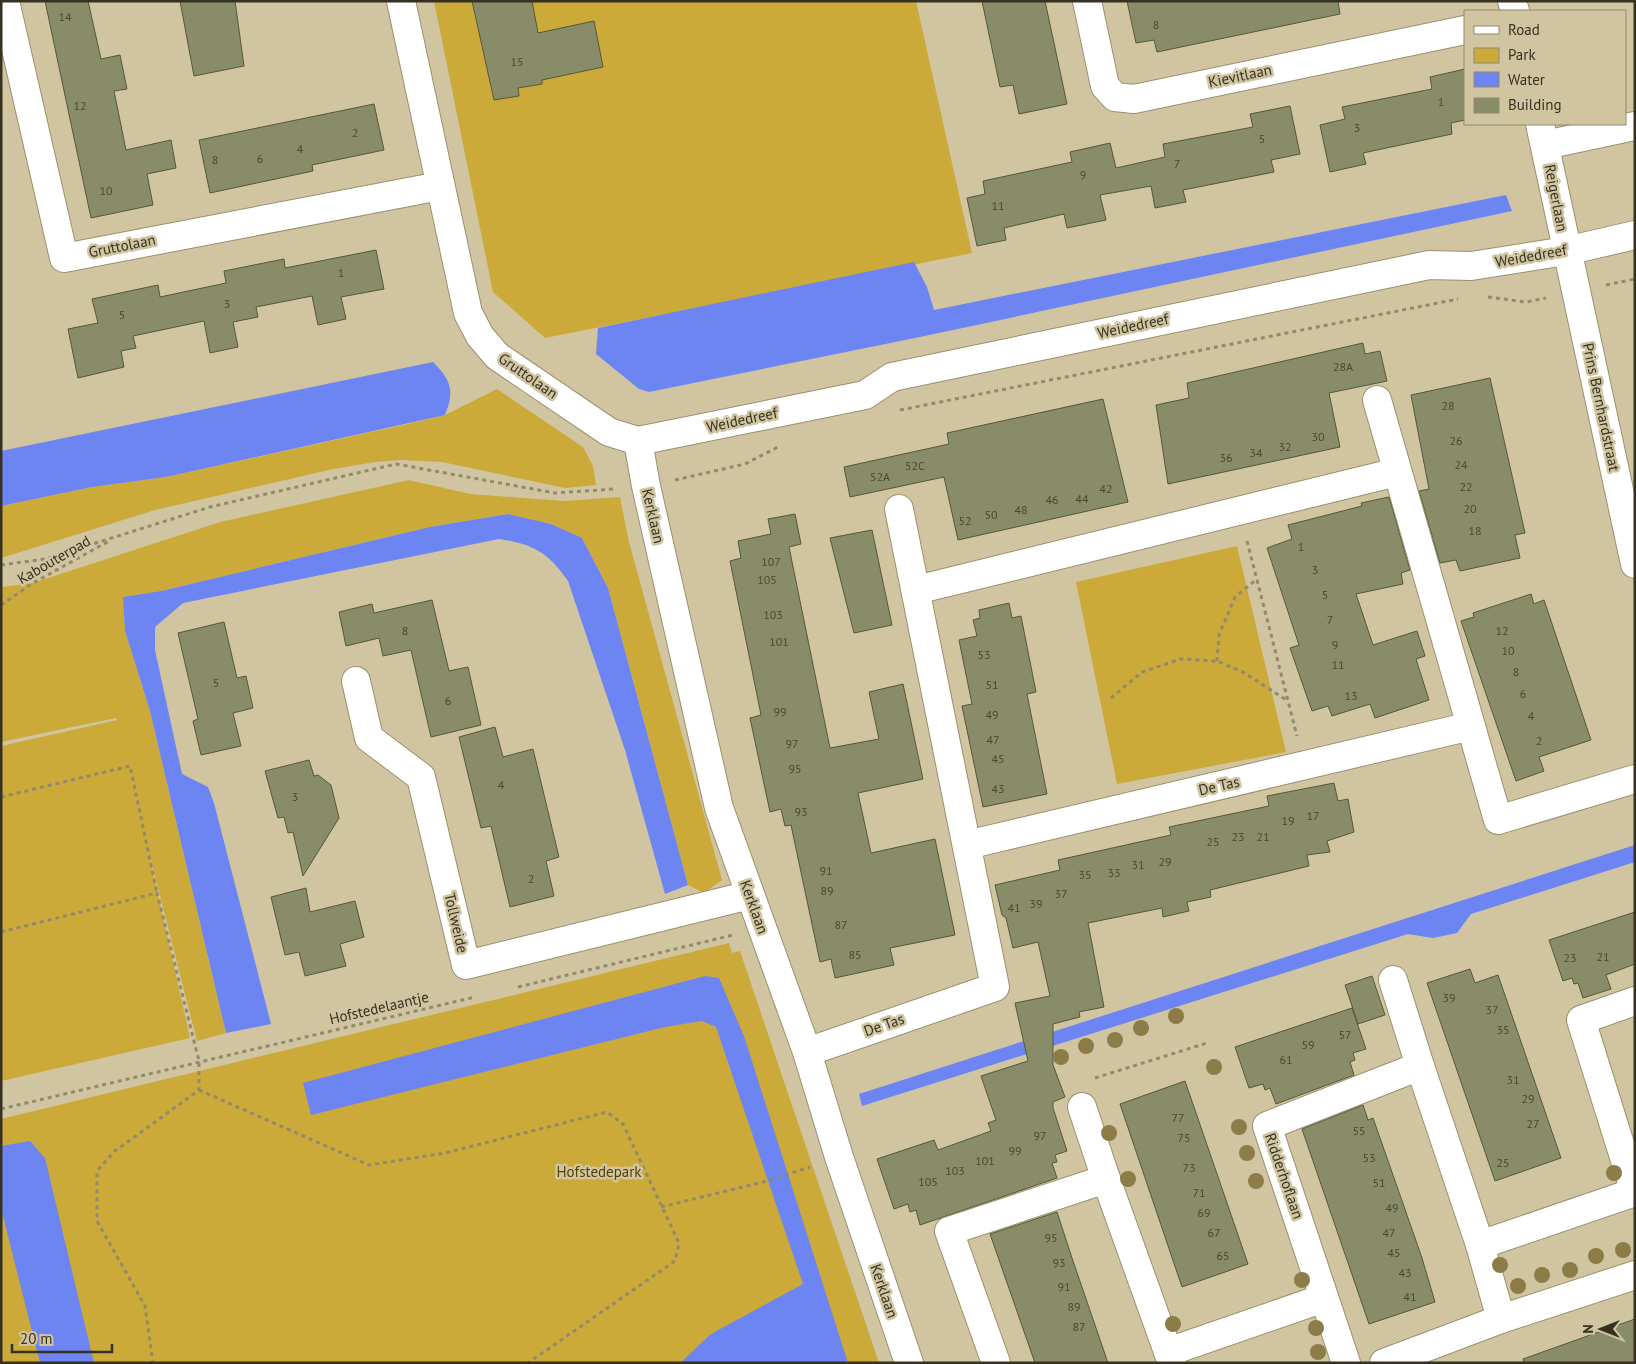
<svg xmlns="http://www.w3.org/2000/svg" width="1636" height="1364" font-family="'PT Sans',sans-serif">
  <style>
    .green { fill: #cbaa39 }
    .water { fill: #6d84f3 }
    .building { fill: #898c69; stroke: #555837 }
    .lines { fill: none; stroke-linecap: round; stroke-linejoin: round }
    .minor-casing { stroke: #9b906d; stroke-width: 30 }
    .path { stroke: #938a6e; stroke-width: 3; stroke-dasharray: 4 4; stroke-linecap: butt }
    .minor { stroke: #fff; stroke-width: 28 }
    .tree { fill: #8b7c48 }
    .labels { text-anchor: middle; stroke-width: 5; stroke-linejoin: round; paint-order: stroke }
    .number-label { font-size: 12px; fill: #4b4834 }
    .street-label { font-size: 15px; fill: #363122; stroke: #d0c5a0 }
    .park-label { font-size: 15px; fill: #524100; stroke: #d0c5a0 }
  </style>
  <rect width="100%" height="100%" fill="#d0c5a0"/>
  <g class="green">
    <polygon points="434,1 916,1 972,253 545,338 493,292"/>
    <polygon points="497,389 583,447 593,466 596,485 565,488 442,462 401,460 375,462 333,469 155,510 1,558 1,506 92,487 166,477 412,423 445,415"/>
    <polygon points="409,480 470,494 564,501 620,497 629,542 722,880 704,893 688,885 608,588 582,538 551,524 508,514 430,527 161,591 124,597 125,631 150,711 226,1033 197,1041 148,849 190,1038 1,1081 1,746 117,720 116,718 1,742 1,587 33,583 220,522"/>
    <polygon points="1237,546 1286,752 1117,784 1076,582"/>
    <polygon points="729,943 732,953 740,951 879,1363 1,1363 1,1119"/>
  </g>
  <g class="water">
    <polygon points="1506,195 1512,211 920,337 649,392 639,389 596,354 598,328 914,262 927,287 934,310"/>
    <path d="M433 362C451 380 455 391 445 415L166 477 92 487 1 506V451Z"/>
    <path d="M508 514 551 524 582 538 608 588 688 885 665 894 625 750 568 581C548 552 533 544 499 539L183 603 155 627V650L182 774 208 787 214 803 271 1024 226 1033 150 711 125 631 123 597 161 591 430 527Z"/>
    <polygon points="1635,845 1635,862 1471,914 1457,933 1433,938 1408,934 862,1106 859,1094"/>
    <polygon points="705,976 719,978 744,1036 848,1363 680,1363 711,1334 803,1284 716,1027 702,1021 665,1027 311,1115 303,1083"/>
    <polygon points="30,1141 45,1158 94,1363 40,1363 1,1208 1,1146"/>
  </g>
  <g class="building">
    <polygon points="45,1 88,1 101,59 120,55 127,89 114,91 126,150 171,140 176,168 147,174 153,205 91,218"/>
    <polygon points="180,1 235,1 244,66 194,76"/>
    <polygon points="472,1 532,1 538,33 594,21 603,67 542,80 542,84 518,88 519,96 494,100"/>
    <polygon points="982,1 1045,1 1067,104 1019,114 1013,85 1000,87"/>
    <polygon points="1127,1 1338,1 1340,14 1157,52 1154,40 1136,43"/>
    <polygon points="1465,69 1465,120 1451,123 1452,134 1363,153 1366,164 1330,172 1320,125 1345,119 1342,107 1432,89 1430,77"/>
    <polygon points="374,104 384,150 312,165 313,171 210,193 199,140"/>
    <polygon points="1290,106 1300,154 1271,160 1274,172 1183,190 1186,202 1155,208 1151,186 1100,195 1106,220 1067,228 1064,214 1004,228 1006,240 977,246 967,198 985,194 983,181 1072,162 1070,152 1110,143 1116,168 1165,157 1163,144 1253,127 1250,114"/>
    <polygon points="376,250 384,289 341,297 346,319 318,325 312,296 256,307 258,317 233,322 238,347 210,353 204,321 133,336 136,348 121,351 124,367 78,378 68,329 98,323 92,299 158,285 160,297 226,283 224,271 284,259 285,268"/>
    <polygon points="1363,343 1365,354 1380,351 1387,381 1329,393 1340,447 1168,484 1156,405 1189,398 1187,383"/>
    <polygon points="1490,378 1525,533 1515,535 1520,558 1460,571 1456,560 1440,563 1419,491 1429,489 1411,395"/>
    <polygon points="1103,399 1128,502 958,540 944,477 850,497 844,467 949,444 947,433"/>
    <polygon points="1389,497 1410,570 1401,573 1403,584 1356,594 1373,645 1417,631 1425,656 1416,659 1429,700 1375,718 1370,704 1332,716 1328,706 1312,711 1290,648 1299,645 1267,548 1292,539 1288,525 1362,506 1361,503"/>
    <polygon points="795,514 801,544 789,547 830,748 879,739 869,692 903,684 923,779 858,793 871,853 935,839 955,935 890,948 894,965 835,978 831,959 820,962 791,825 785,826 781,809 770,812 750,718 761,715 730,561 741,558 738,541 771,534 768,519"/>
    <polygon points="872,530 892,625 854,633 830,538"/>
    <polygon points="1531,594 1534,604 1544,600 1591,740 1539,757 1544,771 1516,781 1461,621 1474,617 1473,613"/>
    <polygon points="432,600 449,671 468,667 481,725 431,737 411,650 383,656 379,638 346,646 339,612 372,604 374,613"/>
    <polygon points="1009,603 1012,618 1021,616 1036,692 1027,694 1047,794 983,807 962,706 972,704 959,640 977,636 973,620 980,618 979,610"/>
    <polygon points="224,622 237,678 246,676 253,708 233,713 241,746 201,755 193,721 198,719 178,633"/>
    <polygon points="495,727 503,757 533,749 559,857 546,861 554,896 510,907 491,826 481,828 459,737"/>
    <polygon points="309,760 314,776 318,775 331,785 339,818 303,876 293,832 288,833 284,817 278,818 265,771"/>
    <polygon points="1334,783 1338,801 1348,799 1354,832 1327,841 1330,852 1307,855 1309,866 1210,890 1211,897 1187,902 1189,911 1163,917 1162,908 1088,923 1104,1007 1079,1012 1080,1017 1053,1024 1053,1065 1065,1097 1053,1102 1053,1108 1067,1151 1055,1155 1057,1162 1052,1163 1057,1178 920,1225 916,1210 910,1212 908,1204 894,1209 877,1159 934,1140 938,1150 991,1131 988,1123 996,1120 981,1076 1028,1061 1015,1003 1050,996 1038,942 1013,948 1006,918 1002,915 995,885 1060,870 1058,860 1171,835 1169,827 1269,806 1267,796"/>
    <polygon points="306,888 310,912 355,901 364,937 340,944 346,966 305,976 299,952 285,955 271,897"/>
    <polygon points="1635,912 1635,964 1606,975 1611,989 1583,998 1578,983 1574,984 1572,978 1563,981 1549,940"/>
    <polygon points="1470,969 1475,983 1498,975 1561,1158 1495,1181 1427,983"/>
    <polygon points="1372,976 1385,1015 1358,1024 1345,985"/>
    <polygon points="1352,1008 1366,1049 1353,1053 1355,1060 1350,1062 1354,1075 1276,1104 1270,1088 1265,1090 1263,1084 1249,1088 1235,1047"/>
    <polygon points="1185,1081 1248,1264 1182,1287 1120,1104"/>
    <polygon points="1363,1105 1368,1120 1373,1118 1422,1258 1435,1302 1369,1324 1302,1129"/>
    <polygon points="1057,1212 1072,1258 1108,1363 1035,1363 990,1234"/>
    <polygon points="1635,1319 1635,1363 1524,1363 1523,1359"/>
  </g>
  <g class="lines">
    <g class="minor-casing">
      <g id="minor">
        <polyline points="5,1 64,258 440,186"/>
        <polyline points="401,1 468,313 480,336 497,356 609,432 638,441 865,395 892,377 1429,265 1471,266 1566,251 1635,235"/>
        <polyline points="1087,1 1105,86 1115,97 1134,99 1465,30"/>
        <polyline points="1512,1 1515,11"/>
        <polyline points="1540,124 1635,564"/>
        <polyline points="1545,145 1635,126"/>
        <polyline points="1377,400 1498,820 1635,779"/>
        <polyline points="638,441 646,486 719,808 807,1052 839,1157 909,1363"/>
        <polyline points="916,590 1397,472"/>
        <polyline points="356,681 369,738 421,777 466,965 750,895"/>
        <polyline points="967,845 1471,726"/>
        <polyline points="1393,980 1420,1066"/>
        <polyline points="1635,1001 1581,1020 1635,1192"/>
        <polyline points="807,1052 995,987 899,509"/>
        <polyline points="1082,1107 1106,1179"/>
        <polyline points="1480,1245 1635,1192"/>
        <polyline points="1168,1352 1324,1298"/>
        <polyline points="996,1363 949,1231 1106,1179 1172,1363"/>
        <polyline points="1346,1363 1267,1126 1420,1066 1480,1245 1501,1319"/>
        <polyline points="1384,1363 1501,1319 1635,1275"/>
      </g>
    </g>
    <g class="path">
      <polyline points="1606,285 1635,279"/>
      <polyline points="1488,297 1526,302 1546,298"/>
      <polyline points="900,410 1458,299"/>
      <polyline points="675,480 745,464 780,446"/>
      <polyline points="1247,541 1297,736"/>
      <polyline points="1,565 45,559 210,507 396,464 555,493 614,489"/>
      <polyline points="1,605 33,583 111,540"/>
      <polyline points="1217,661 1219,635 1235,597 1257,579"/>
      <polyline points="1111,698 1142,672 1181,659 1217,661 1243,672 1288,701"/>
      <polyline points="1,797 130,766 157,893"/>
      <polyline points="1,932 157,893 199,1061 199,1090 115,1151 97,1171 97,1221 145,1306 153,1363"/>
      <polyline points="518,987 733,935"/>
      <polyline points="1095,1078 1207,1043"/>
      <polyline points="199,1090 369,1165 445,1153 607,1112 623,1124 679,1243 675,1261 528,1363"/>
      <polyline points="1,1109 475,997"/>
      <polyline points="661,1207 763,1182 810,1167"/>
    </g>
    <use href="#minor" class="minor"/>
  </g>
  <g class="tree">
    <circle cx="1176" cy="1016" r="8"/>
    <circle cx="1141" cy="1028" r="8"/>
    <circle cx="1115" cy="1040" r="8"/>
    <circle cx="1086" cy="1046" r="8"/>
    <circle cx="1061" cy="1057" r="8"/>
    <circle cx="1214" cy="1067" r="8"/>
    <circle cx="1239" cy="1127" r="8"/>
    <circle cx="1109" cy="1133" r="8"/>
    <circle cx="1247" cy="1153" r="8"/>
    <circle cx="1614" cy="1173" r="8"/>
    <circle cx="1128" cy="1179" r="8"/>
    <circle cx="1256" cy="1181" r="8"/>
    <circle cx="1623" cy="1250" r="8"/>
    <circle cx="1596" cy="1256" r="8"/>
    <circle cx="1500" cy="1265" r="8"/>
    <circle cx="1570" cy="1270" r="8"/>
    <circle cx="1542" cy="1275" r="8"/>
    <circle cx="1302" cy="1280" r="8"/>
    <circle cx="1518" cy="1286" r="8"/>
    <circle cx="1173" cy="1324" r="8"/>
    <circle cx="1316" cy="1328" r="8"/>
    <circle cx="1318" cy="1352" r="8"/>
  </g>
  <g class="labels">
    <g class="number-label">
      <text x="65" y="21">14</text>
      <text x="1156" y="29">8</text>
      <text x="517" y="66">15</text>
      <text x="1441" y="106">1</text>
      <text x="80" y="110">12</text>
      <text x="1357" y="132">3</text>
      <text x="355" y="137">2</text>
      <text x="1262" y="143">5</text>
      <text x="300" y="153">4</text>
      <text x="260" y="163">6</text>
      <text x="215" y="164">8</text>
      <text x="1177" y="168">7</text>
      <text x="1083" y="179">9</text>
      <text x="106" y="195">10</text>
      <text x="998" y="210">11</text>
      <text x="341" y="277">1</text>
      <text x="227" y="308">3</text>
      <text x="122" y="319">5</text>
      <text x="1343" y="371">28A</text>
      <text x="1448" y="410">28</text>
      <text x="1318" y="441">30</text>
      <text x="1456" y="445">26</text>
      <text x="1285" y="451">32</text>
      <text x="1256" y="457">34</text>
      <text x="1226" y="462">36</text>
      <text x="1461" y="469">24</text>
      <text x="915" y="470">52C</text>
      <text x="880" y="481">52A</text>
      <text x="1466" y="491">22</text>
      <text x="1106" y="493">42</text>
      <text x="1082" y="503">44</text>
      <text x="1052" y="504">46</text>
      <text x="1470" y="513">20</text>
      <text x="1021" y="514">48</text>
      <text x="991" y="519">50</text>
      <text x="965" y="525">52</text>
      <text x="1475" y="535">18</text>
      <text x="1301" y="551">1</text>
      <text x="771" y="566">107</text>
      <text x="1315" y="574">3</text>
      <text x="767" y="584">105</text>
      <text x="1325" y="599">5</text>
      <text x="773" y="619">103</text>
      <text x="1330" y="624">7</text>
      <text x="405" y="635">8</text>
      <text x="1502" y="635">12</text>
      <text x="779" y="646">101</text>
      <text x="1335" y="649">9</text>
      <text x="1508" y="655">10</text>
      <text x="984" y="659">53</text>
      <text x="1338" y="669">11</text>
      <text x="1516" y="676">8</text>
      <text x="216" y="687">5</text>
      <text x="992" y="689">51</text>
      <text x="1523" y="698">6</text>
      <text x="1351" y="700">13</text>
      <text x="448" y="705">6</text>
      <text x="780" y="716">99</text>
      <text x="992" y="719">49</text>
      <text x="1531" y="720">4</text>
      <text x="993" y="744">47</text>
      <text x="1539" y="745">2</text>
      <text x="792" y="748">97</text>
      <text x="998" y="763">45</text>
      <text x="795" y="773">95</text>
      <text x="501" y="789">4</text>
      <text x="998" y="793">43</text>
      <text x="295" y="801">3</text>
      <text x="801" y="816">93</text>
      <text x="1313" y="820">17</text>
      <text x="1288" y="825">19</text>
      <text x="1238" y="841">23</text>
      <text x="1263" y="841">21</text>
      <text x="1213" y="846">25</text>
      <text x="1165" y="866">29</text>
      <text x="1138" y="869">31</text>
      <text x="826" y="875">91</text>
      <text x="1114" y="877">33</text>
      <text x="1085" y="879">35</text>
      <text x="531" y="883">2</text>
      <text x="827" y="895">89</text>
      <text x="1061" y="898">37</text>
      <text x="1036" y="908">39</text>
      <text x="1014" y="912">41</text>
      <text x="841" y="929">87</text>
      <text x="855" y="959">85</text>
      <text x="1603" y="961">21</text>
      <text x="1570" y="962">23</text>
      <text x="1449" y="1002">39</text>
      <text x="1492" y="1014">37</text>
      <text x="1503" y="1034">35</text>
      <text x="1345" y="1039">57</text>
      <text x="1308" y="1049">59</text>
      <text x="1286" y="1064">61</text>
      <text x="1513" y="1084">31</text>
      <text x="1528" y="1103">29</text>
      <text x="1178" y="1122">77</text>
      <text x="1533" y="1128">27</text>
      <text x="1359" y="1135">55</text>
      <text x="1040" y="1140">97</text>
      <text x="1184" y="1142">75</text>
      <text x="1015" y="1155">99</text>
      <text x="1369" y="1162">53</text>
      <text x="985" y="1165">101</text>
      <text x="1503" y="1167">25</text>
      <text x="1189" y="1172">73</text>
      <text x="955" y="1175">103</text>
      <text x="928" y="1186">105</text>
      <text x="1379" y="1187">51</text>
      <text x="1199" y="1197">71</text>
      <text x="1392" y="1212">49</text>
      <text x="1204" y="1217">69</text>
      <text x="1214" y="1237">67</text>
      <text x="1389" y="1237">47</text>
      <text x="1051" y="1242">95</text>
      <text x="1394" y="1257">45</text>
      <text x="1223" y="1260">65</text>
      <text x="1059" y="1267">93</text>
      <text x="1405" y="1277">43</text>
      <text x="1064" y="1291">91</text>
      <text x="1410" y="1301">41</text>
      <text x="1074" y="1311">89</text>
      <text x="1079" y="1331">87</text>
    </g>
    <g class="street-label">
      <text transform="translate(1240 76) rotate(-12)" y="5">Kievitlaan</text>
      <text transform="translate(1556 198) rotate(79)" y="5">Reigerlaan</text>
      <text transform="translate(122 246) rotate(-11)" y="5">Gruttolaan</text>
      <text transform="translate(1531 256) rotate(-10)" y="5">Weidedreef</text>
      <text transform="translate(1133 326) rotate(-12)" y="5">Weidedreef</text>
      <text transform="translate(528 376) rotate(35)" y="5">Gruttolaan</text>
      <text transform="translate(1601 407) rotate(78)" y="5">Prins Bernhardstraat</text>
      <text transform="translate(742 420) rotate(-12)" y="5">Weidedreef</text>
      <text transform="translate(653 516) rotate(77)" y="5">Kerklaan</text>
      <text transform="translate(54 560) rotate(-30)" y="5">Kabouterpad</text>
      <text transform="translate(1219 786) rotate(-13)" y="5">De Tas</text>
      <text transform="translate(754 907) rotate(70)" y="5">Kerklaan</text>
      <text transform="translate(456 923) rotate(77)" y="5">Tollweide</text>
      <text transform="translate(379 1008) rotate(-13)" y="5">Hofstedelaantje</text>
      <text transform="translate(884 1025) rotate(-19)" y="5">De Tas</text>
      <text transform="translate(1284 1176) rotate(71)" y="5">Ridderhoflaan</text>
      <text transform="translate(884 1291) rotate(71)" y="5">Kerklaan</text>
    </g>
    <g class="park-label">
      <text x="599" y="1177">Hofstedepark</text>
    </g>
  </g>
  <rect width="1636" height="1364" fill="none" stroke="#363122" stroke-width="5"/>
  <rect x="1464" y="10" width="162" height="115" fill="#d0c5a0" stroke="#928a6e"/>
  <rect x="1474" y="26" width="25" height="8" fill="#ffffff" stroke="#928a6e"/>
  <text x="1508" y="35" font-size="15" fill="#363122">Road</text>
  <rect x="1474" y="48" width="25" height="15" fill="#cbaa39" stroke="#928a6e"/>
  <text x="1508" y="60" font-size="15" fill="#363122">Park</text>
  <rect x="1474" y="72" width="25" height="15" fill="#6d84f3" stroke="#928a6e"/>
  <text x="1508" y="85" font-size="15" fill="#363122">Water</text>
  <rect x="1474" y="98" width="25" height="15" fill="#898c69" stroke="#928a6e"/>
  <text x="1508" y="110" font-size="15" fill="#363122">Building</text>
  <g transform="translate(1601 1329) rotate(270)" stroke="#d0c5a0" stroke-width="4" paint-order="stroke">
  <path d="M0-4L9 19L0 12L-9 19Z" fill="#363122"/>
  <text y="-8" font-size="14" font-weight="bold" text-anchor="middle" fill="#363122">N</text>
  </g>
  <path d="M12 1344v8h100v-8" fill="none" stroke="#363122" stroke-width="2.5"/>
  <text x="20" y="1344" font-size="15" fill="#363122" stroke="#d0c5a0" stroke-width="4" paint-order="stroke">20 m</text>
</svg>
